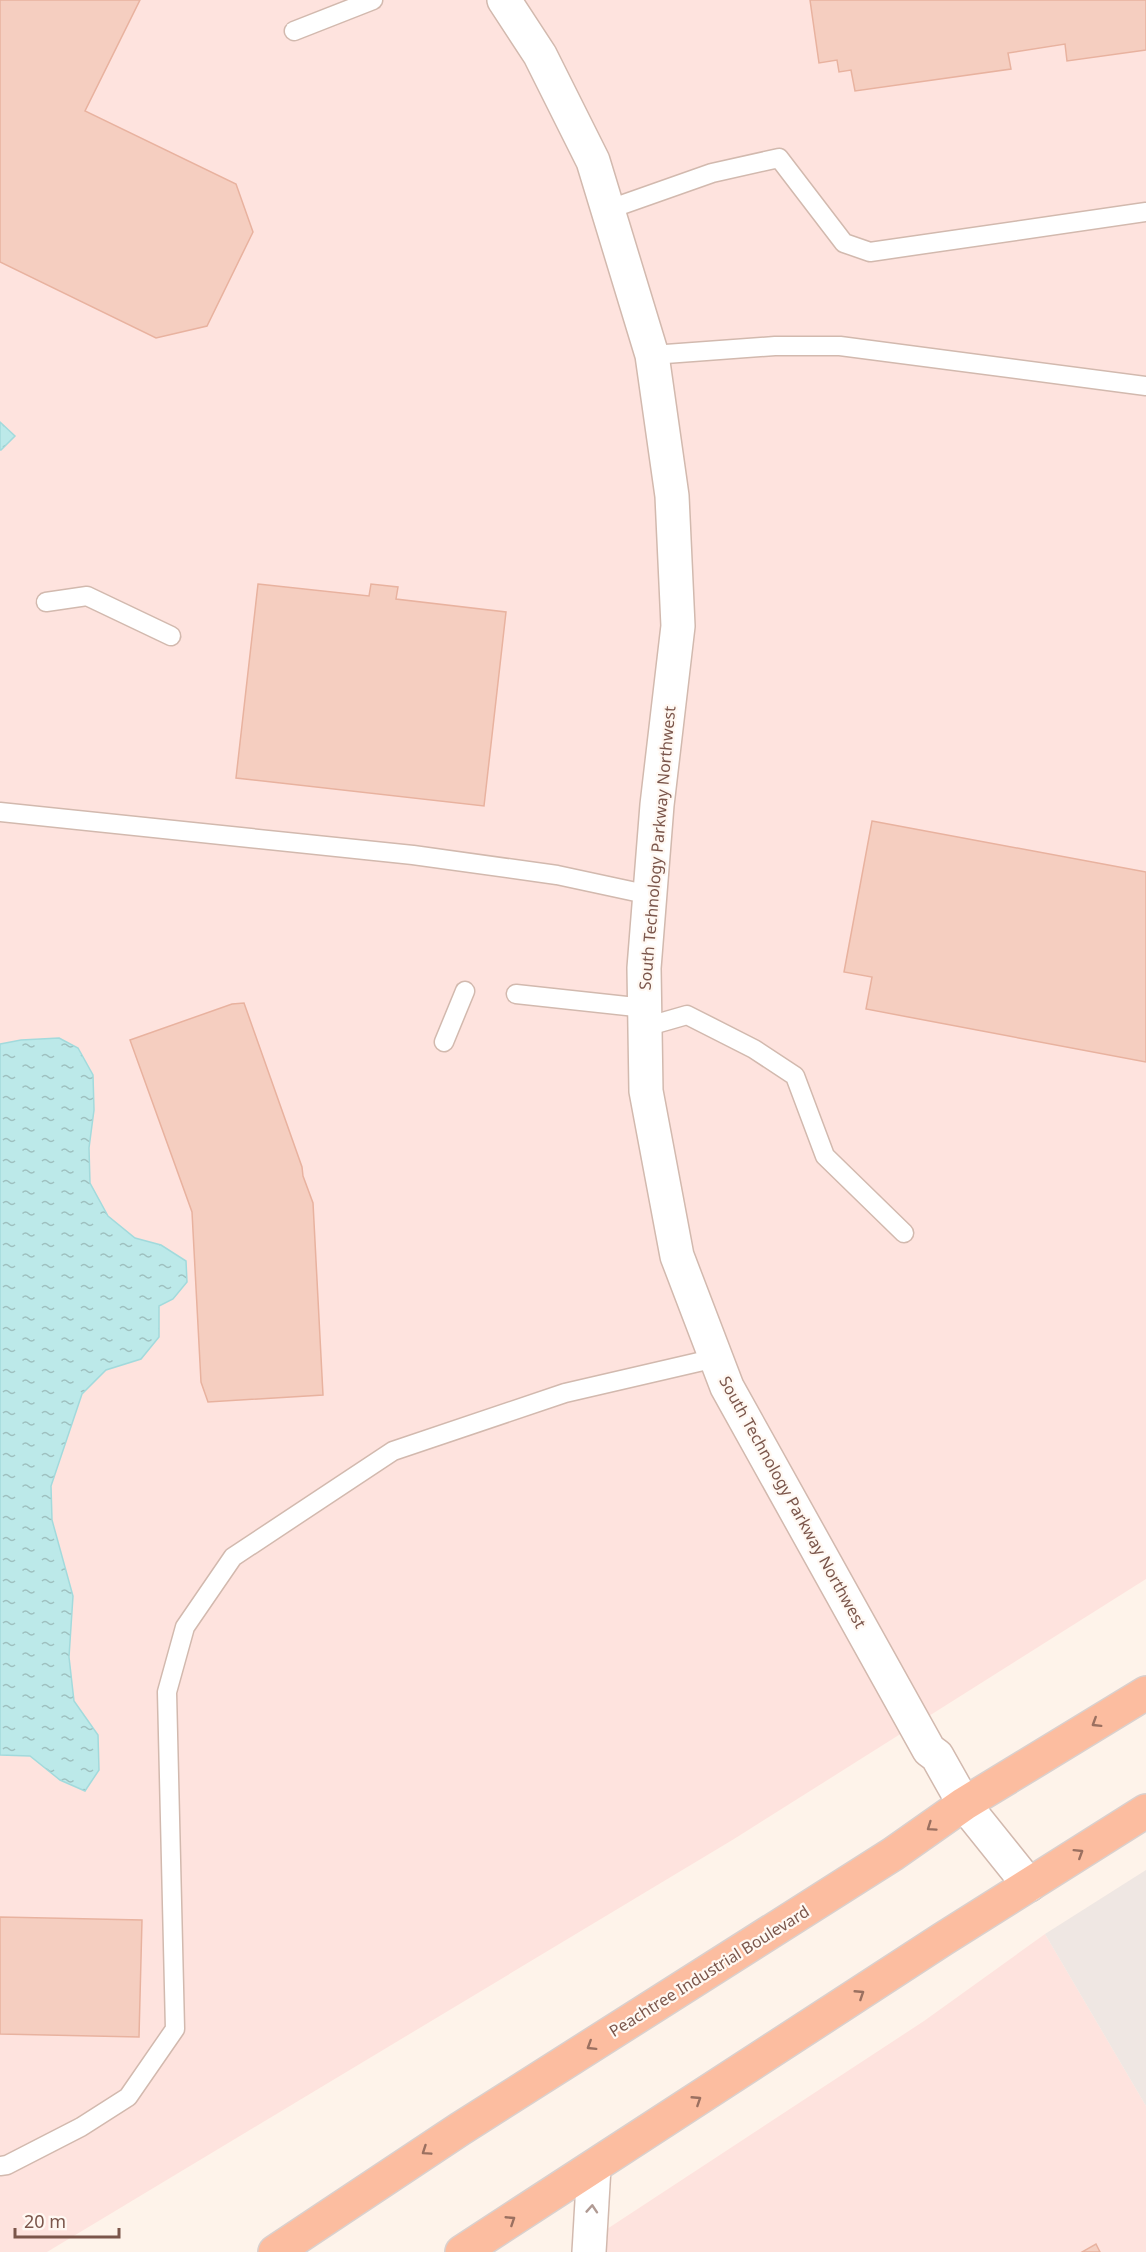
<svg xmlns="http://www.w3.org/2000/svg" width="1146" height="2252" font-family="'Noto Sans',sans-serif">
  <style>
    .commercial { fill: #fee3de }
    .industrial { fill: #efe7e3 }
    .water { fill: url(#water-ripples); stroke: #a2dadc; stroke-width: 1.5 }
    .building { fill: #f5cec0; stroke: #e8b29f; stroke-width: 1.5 }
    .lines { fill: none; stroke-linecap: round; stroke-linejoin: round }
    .service-casing { stroke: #d2b9ae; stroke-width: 21 }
    .minor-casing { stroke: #d2b9ae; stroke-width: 36 }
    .trunk-casing { stroke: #dad0cd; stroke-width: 36 }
    .service { stroke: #fff; stroke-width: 18 }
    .minor { stroke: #fff; stroke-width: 33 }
    .trunk { stroke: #fcbda0; stroke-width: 33 }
    .oneway { stroke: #9b7060 }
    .oneway2 { stroke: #b09a93 }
    .labels { text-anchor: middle; stroke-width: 4.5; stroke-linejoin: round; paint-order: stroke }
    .street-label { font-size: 16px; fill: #7b564b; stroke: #fff8f2 }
  </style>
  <defs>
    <pattern id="water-ripples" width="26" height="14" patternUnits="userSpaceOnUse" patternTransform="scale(1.5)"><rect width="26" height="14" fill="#bce9e9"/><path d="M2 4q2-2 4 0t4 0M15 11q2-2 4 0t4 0" fill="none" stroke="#9ec0bf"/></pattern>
  </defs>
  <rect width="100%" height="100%" fill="#fef3ea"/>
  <g class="commercial">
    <polygon points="0,0 1146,0 1146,1579 734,1839 47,2252 0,2252"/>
    <polygon points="1045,1934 1146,2106 1146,2252 572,2252 924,2021"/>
  </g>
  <polygon class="industrial" points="1146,1870 1146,2106 1045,1934"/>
  <g class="water">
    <polygon points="0,422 15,436 1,450 0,450"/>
    <polygon points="59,1038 78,1048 93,1075 94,1110 89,1148 90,1183 108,1216 135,1238 161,1245 186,1261 187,1282 173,1299 159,1306 159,1337 141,1359 106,1370 82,1394 51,1486 52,1520 73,1596 69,1657 74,1701 98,1735 99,1770 85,1791 60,1780 30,1756 0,1755 0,1044 21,1040"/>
  </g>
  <g class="building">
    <polygon points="0,0 140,0 85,111 236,184 253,232 207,326 156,338 0,262"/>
    <polygon points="810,0 1146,0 1146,50 1067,61 1065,44 1008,53 1011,69 855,91 851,70 839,72 837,60 819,63"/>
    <polygon points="258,584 369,596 371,584 398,587 396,599 506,612 484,806 236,778"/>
    <polygon points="872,821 1146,872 1146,1062 866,1009 872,977 844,972"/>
    <polygon points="244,1003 302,1167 303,1176 313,1203 323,1395 208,1402 201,1382 192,1212 130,1040 232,1004"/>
    <polygon points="0,1917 142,1920 139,2037 0,2034"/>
    <polygon points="1096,2244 1100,2252 1082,2252"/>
  </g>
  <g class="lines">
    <g class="service-casing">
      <g id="service">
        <polyline points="294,31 373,0"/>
        <polyline points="607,210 712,173 779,158 844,243 870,252 1146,212"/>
        <polyline points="652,355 775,346 840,346 1146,386"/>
        <polyline points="46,602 87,596 171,636"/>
        <polyline points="0,812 413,855 557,875 650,895"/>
        <polyline points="516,994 645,1008"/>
        <polyline points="645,1027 687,1015 754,1049 795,1076 825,1156 904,1233"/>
        <polyline points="444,1042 465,991"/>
        <polyline points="0,2166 7,2165 81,2127 128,2097 175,2029 167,1692 185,1627 233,1557 393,1451 565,1393 716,1358"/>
      </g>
    </g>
    <g class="minor-casing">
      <g id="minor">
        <polyline points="504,0 540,55 593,161 652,355 672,496 678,626 657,805 644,968 646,1091 677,1256 727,1387 929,1750 937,1756 964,1804 1029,1885"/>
        <polyline points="589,2252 594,2167"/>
      </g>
    </g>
    <g class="trunk-casing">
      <g id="trunk">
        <polyline points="275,2252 460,2129 893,1854 964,1804 1146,1693"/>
        <polyline points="462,2252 943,1939 1146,1811"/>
      </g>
    </g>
    <use href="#service" class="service"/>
    <use href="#minor" class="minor"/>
    <use href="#trunk" class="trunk"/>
  </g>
  <defs><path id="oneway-chevron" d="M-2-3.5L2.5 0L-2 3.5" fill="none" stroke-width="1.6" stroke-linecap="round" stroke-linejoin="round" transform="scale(1.5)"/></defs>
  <g class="oneway">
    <use href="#oneway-chevron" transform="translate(1096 1723) rotate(148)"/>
    <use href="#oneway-chevron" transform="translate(931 1827) rotate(145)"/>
    <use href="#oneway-chevron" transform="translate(1079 1853) rotate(-32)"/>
    <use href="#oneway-chevron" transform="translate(860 1994) rotate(-33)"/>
    <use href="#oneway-chevron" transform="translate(591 2046) rotate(148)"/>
    <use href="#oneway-chevron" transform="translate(697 2100) rotate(-33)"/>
    <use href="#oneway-chevron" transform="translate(426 2151) rotate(146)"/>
    <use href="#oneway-chevron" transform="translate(511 2220) rotate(-33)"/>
  </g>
  <use class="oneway2" href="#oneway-chevron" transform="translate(592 2209) rotate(-86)"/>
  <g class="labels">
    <g class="street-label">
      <text transform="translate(657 848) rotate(-85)" y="6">South Technology Parkway Northwest</text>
      <text transform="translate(793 1502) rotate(61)" y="6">South Technology Parkway Northwest</text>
      <text transform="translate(709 1971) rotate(-32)" y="6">Peachtree Industrial Boulevard</text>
    </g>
  </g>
  <path d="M15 2228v9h104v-9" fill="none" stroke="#7b564b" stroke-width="3"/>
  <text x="24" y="2228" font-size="18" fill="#7b564b" stroke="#fff8f2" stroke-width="4.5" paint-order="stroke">20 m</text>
</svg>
